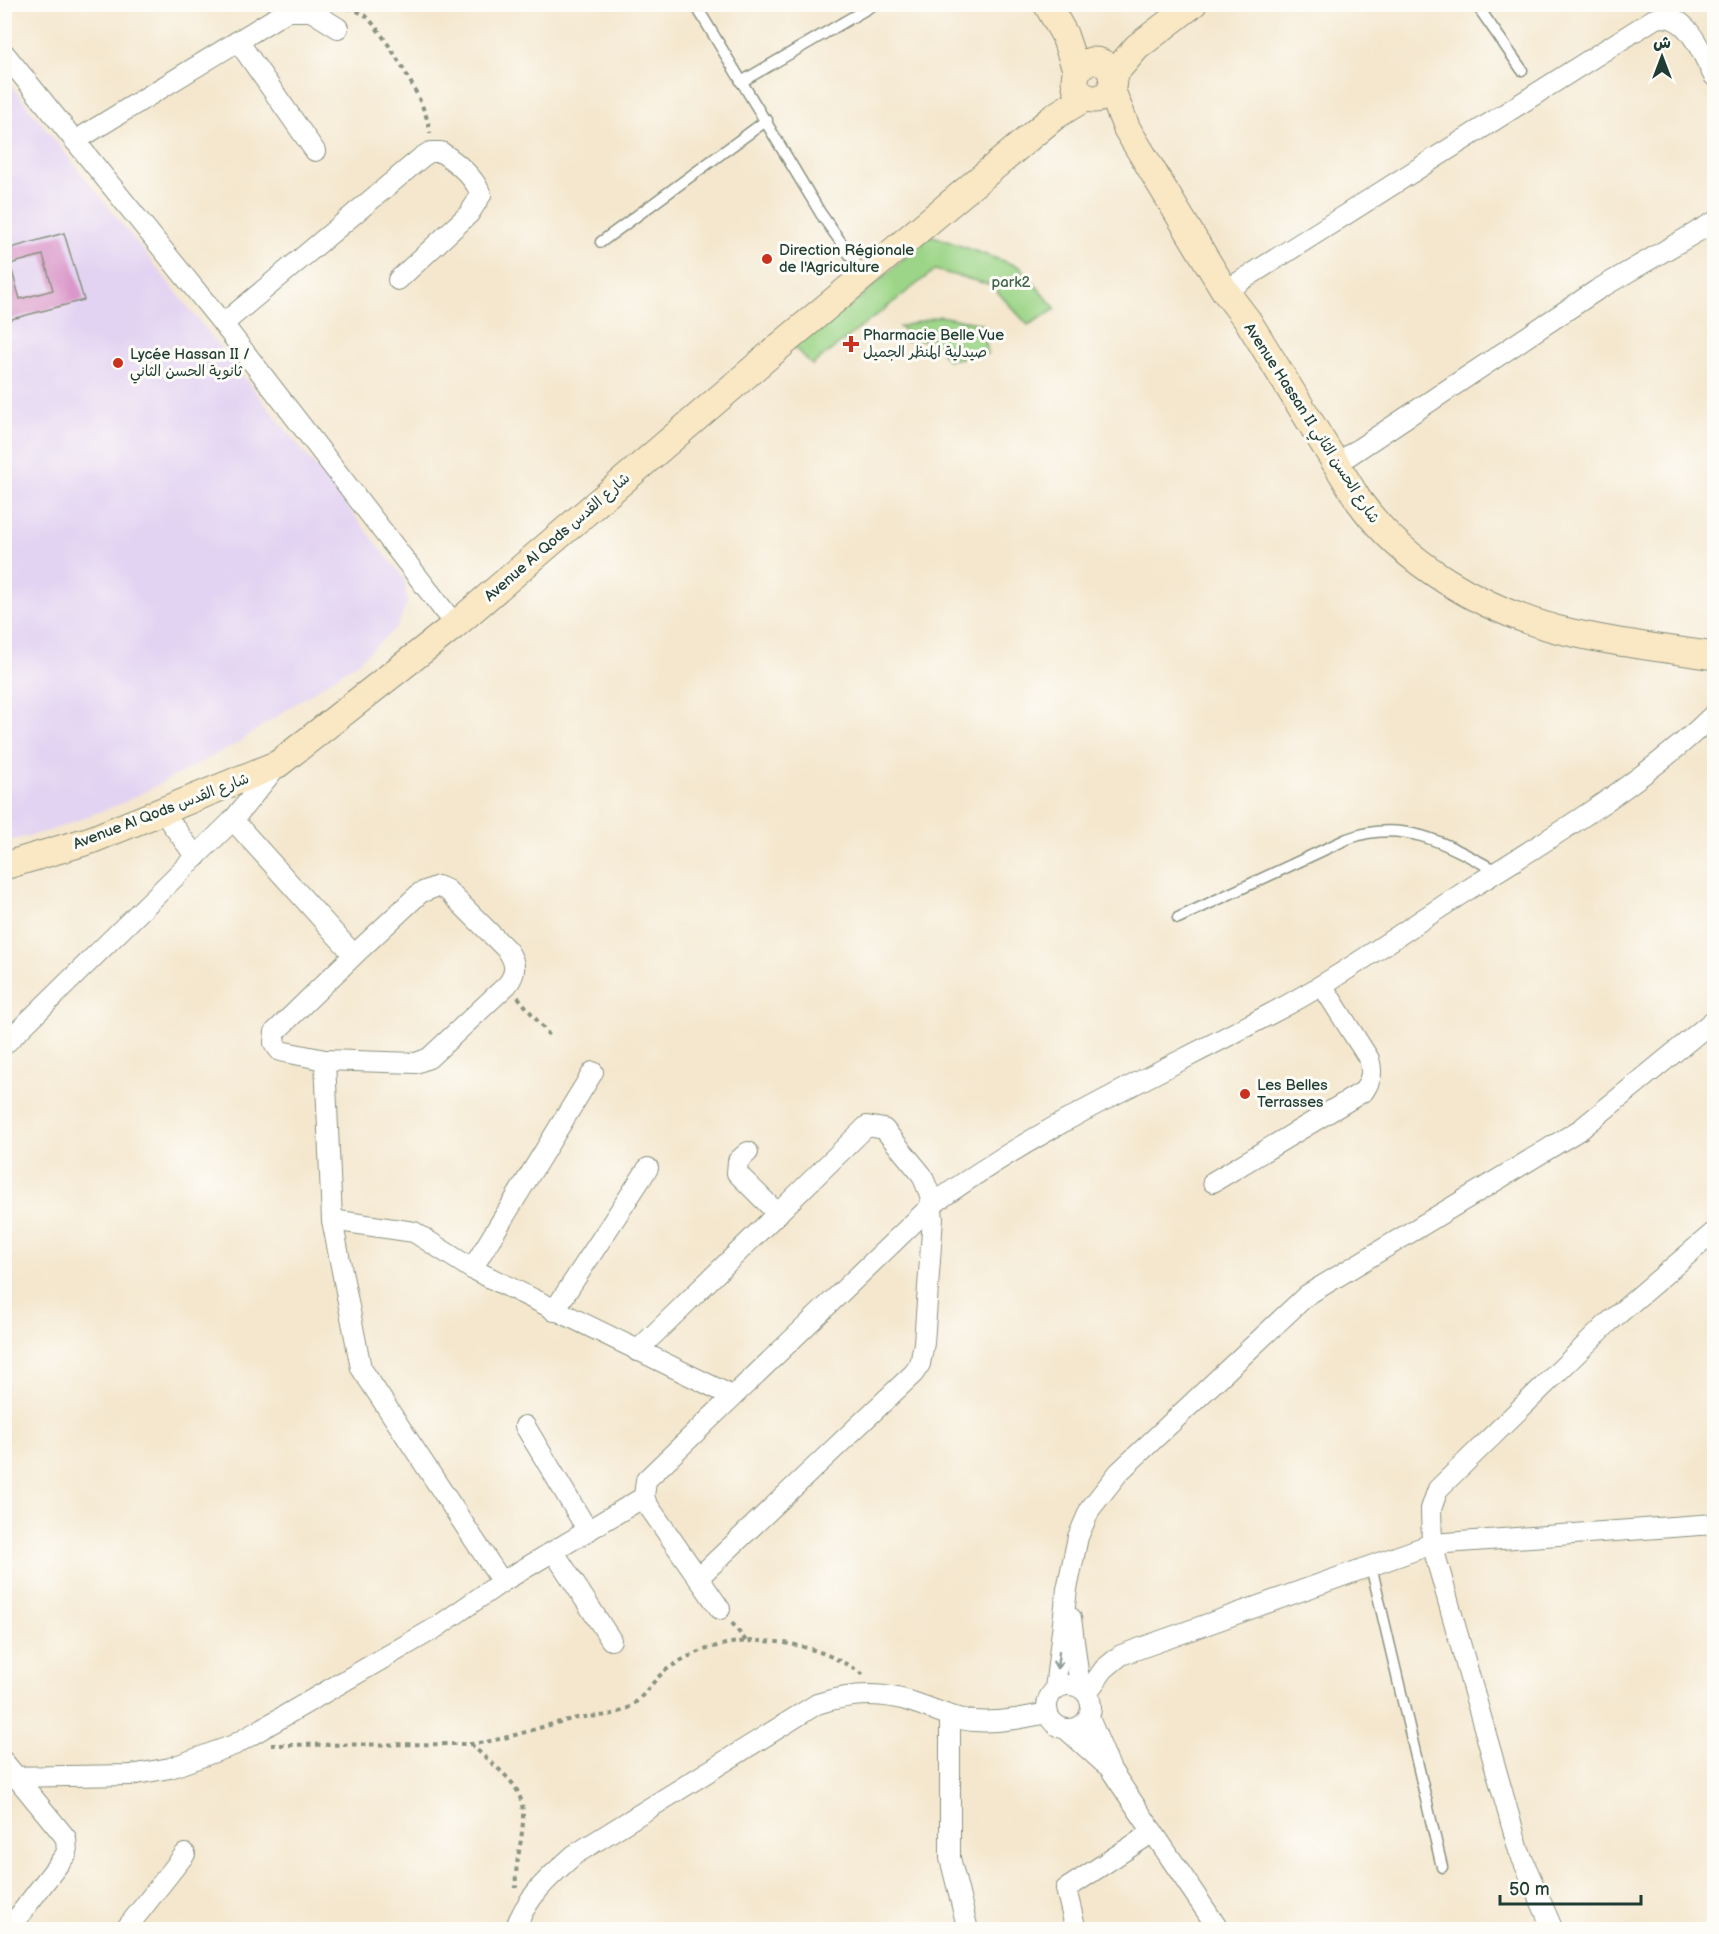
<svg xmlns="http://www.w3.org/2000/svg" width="1719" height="1934" font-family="'Balsamiq Sans','Playpen Sans Arabic',sans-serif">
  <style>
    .built { fill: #e3d3f2 }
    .green { fill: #9dd588; stroke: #5e895e; stroke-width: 1.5 }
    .building { fill: #da97c9; fill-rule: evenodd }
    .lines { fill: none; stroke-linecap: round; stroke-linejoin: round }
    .lane-casing { stroke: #8a9281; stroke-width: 13 }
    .street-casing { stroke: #8a9281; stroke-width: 22 }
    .secondary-casing { stroke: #8a9281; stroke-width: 29 }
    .path { stroke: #8a9281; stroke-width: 4; stroke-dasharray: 4.5 4.5; stroke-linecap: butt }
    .lane { stroke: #fff; stroke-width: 10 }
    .street { stroke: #fff; stroke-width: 20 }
    .secondary { stroke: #fae7c3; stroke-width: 27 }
    .oneway { stroke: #8f9e9a }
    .poi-dot { fill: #c8321e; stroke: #fdfcf7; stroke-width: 2 }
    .labels { text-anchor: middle; stroke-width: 6; stroke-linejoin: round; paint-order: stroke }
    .poi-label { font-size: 15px; fill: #1f3d34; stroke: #fdfcf7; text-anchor: start }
    .park-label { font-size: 15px; fill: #3e6349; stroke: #fdfcf7 }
    .street-label { font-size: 15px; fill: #1f3d34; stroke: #fdfcf7 }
  </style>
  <rect width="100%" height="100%" fill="#fdfcf7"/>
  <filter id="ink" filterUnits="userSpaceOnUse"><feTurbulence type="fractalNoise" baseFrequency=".0167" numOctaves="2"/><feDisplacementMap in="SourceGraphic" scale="12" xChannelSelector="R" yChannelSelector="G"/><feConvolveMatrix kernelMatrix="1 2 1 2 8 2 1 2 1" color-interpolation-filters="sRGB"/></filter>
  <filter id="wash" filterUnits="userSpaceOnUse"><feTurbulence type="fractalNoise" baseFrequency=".008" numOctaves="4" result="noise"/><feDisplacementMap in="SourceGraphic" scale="24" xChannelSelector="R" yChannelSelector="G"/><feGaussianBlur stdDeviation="1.35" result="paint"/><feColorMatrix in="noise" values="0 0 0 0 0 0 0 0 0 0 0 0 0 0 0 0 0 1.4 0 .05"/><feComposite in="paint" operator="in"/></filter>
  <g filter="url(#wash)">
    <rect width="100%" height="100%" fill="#f4e7ce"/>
    <polygon class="built" points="4,76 405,579 407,604 397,627 359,661 236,744 123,803 52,830 5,842"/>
    <g class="green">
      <polygon points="930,235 1020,267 1056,309 1028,325 991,285 935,270 812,365 787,340 852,305"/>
      <polygon points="940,316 982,324 988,354 948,360 931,339 905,341 911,335 899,327"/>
    </g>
    <g id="blocks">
      <path class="building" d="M64 233 84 300 4 321V250ZM43 255 53 290 20 299 10 264Z"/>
    </g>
  </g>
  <g filter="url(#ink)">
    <use href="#blocks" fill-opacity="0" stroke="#8a9281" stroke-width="1.5"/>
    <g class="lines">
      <g class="lane-casing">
        <g id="lane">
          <polyline points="695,4 821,214 864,275"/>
          <polyline points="1476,4 1522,70"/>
          <polyline points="741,82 875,4"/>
          <polyline points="601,242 767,120"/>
          <path d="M1178 918 1347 839C1403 817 1449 845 1498 872"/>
          <polyline points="1371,1566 1442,1867"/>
        </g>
      </g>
      <g class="street-casing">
        <g id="street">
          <polyline points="238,41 315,151"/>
          <polyline points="4,53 223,324 455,625"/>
          <polyline points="75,141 287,11 311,11 338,28"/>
          <path d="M1225 291 1654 19C1686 7 1702 54 1714 76"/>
          <path d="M223 324 422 157 430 152H441C456 162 475 177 481 195L469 214 398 280"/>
          <polyline points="1336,464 1597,290 1714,222"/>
          <polyline points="163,812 196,857"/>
          <path d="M233 820 354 955 275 1032 274 1043 280 1051 325 1060 416 1063 429 1058 507 985C517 973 516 962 507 950L447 890 438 886 420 893 354 955"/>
          <polyline points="4,1045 233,820 277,766"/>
          <polyline points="325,1060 332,1220 361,1368 502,1582"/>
          <polyline points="748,1152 738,1161 737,1173 778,1214"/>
          <path d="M1213 1182 1364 1091C1371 1080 1373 1072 1369 1059L1322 985"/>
          <polyline points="332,1220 414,1232 472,1269 732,1396"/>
          <polyline points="472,1269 593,1072"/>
          <polyline points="554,1311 648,1168"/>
          <polyline points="637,1351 867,1126 884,1129 922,1175 930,1195 933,1218 924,1343 920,1364 914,1373 698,1578"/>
          <polyline points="525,1426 588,1531"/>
          <polyline points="554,1552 611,1640"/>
          <path d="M720 1609 647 1504 644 1497 646 1480 932 1205C1036 1128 1158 1074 1272 1013 1344 976 1408 927 1477 884 1556 835 1648 779 1714 714"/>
          <polyline points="1071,1618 1080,1687"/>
          <circle cx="1069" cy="1707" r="22"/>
          <polyline points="1055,1689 1067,1589 1078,1537 1090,1509 1119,1472 1307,1295 1581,1129 1714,1020"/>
          <polyline points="1087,1693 1104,1669 1121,1655 1432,1544 1714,1524"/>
          <polyline points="950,1716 950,1858 968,1930"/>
          <polyline points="1089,1718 1111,1770 1219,1930"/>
          <polyline points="1066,1729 1105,1764"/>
          <polyline points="4,1762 66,1838 67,1853 8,1930"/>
          <polyline points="4,1777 131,1775 170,1768 234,1745 437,1627 502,1582 644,1497"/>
          <polyline points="125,1930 185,1854"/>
          <path d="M515 1930C526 1897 549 1877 574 1855L817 1704C847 1694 880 1691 912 1702 932 1708 952 1719 974 1721 998 1723 1023 1718 1047 1713"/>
          <polyline points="1076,1930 1066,1889 1153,1832"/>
          <polyline points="1553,1930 1519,1851 1432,1544 1431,1509 1438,1489 1608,1323 1714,1232"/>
        </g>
      </g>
      <g class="secondary-casing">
        <g id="secondary">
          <polyline points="1047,4 1064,34 1077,72"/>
          <circle cx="1094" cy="80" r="19"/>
          <polyline points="1112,76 1137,47 1193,4"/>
          <path d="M1111 89 1127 129 1225 291 1248 321 1359 501C1404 564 1482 609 1556 629 1607 642 1662 648 1714 656"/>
          <polyline points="4,866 91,840 278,764 455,625 787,340 1055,116 1086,97"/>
        </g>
      </g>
      <g class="path">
        <path d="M340 4C348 8 359 11 366 16 385 34 430 108 430 134"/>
        <polyline points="518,997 549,1035"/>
        <polyline points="4,1381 11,1387"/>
        <polyline points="732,1623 746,1641"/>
        <path d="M471 1744C483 1757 506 1773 515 1787 534 1815 513 1856 516 1888"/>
        <path d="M271 1745 471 1744C507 1740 538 1727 572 1719 589 1715 606 1718 622 1711 642 1703 651 1680 669 1668 728 1627 808 1635 865 1676"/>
      </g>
      <use href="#lane" class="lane"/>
      <use href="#street" class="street"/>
      <use href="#secondary" class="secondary"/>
    </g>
    <defs><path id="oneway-shaft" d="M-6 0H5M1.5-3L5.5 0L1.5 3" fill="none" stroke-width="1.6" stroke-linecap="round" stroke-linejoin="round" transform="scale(1.5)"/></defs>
    <use class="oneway" href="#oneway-shaft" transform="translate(1058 1660) rotate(97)"/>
  </g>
  <g class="poi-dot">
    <circle cx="767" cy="259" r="6"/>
    <path d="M848 335h6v6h6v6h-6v6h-6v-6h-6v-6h6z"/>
    <circle cx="118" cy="363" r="6"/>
    <circle cx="1245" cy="1094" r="6"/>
  </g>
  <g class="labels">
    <g class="poi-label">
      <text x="779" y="255">Direction Régionale<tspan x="779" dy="17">de l'Agriculture</tspan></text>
      <text x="863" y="340">Pharmacie Belle Vue<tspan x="863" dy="17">صيدلية المنظر الجميل</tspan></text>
      <text x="130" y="359">Lycée Hassan II /<tspan x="130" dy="17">ثانوية الحسن الثاني</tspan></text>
      <text x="1257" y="1090">Les Belles<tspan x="1257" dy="17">Terrasses</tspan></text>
    </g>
    <g class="park-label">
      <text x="1011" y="287">park2</text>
    </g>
    <g class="street-label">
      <text transform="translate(1312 423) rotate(57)" y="5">Avenue Hassan II شارع الحسن الثاني</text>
      <text transform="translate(557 537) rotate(-41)" y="5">Avenue Al Qods شارع القدس</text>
      <text transform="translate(161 811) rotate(-21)" y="5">Avenue Al Qods شارع القدس</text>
    </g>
  </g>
  <rect width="1719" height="1934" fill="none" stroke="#fdfcf7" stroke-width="24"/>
  <g transform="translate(1662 57)" stroke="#fdfcf7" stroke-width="4.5" paint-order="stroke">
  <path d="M0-4.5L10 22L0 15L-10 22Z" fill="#1f3d34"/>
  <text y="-9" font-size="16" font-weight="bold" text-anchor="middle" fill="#1f3d34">ش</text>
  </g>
  <path d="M1500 1895v9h141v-9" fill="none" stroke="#1f3d34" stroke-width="3"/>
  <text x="1509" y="1895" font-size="18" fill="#1f3d34" stroke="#fdfcf7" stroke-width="4.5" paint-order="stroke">50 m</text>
</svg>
